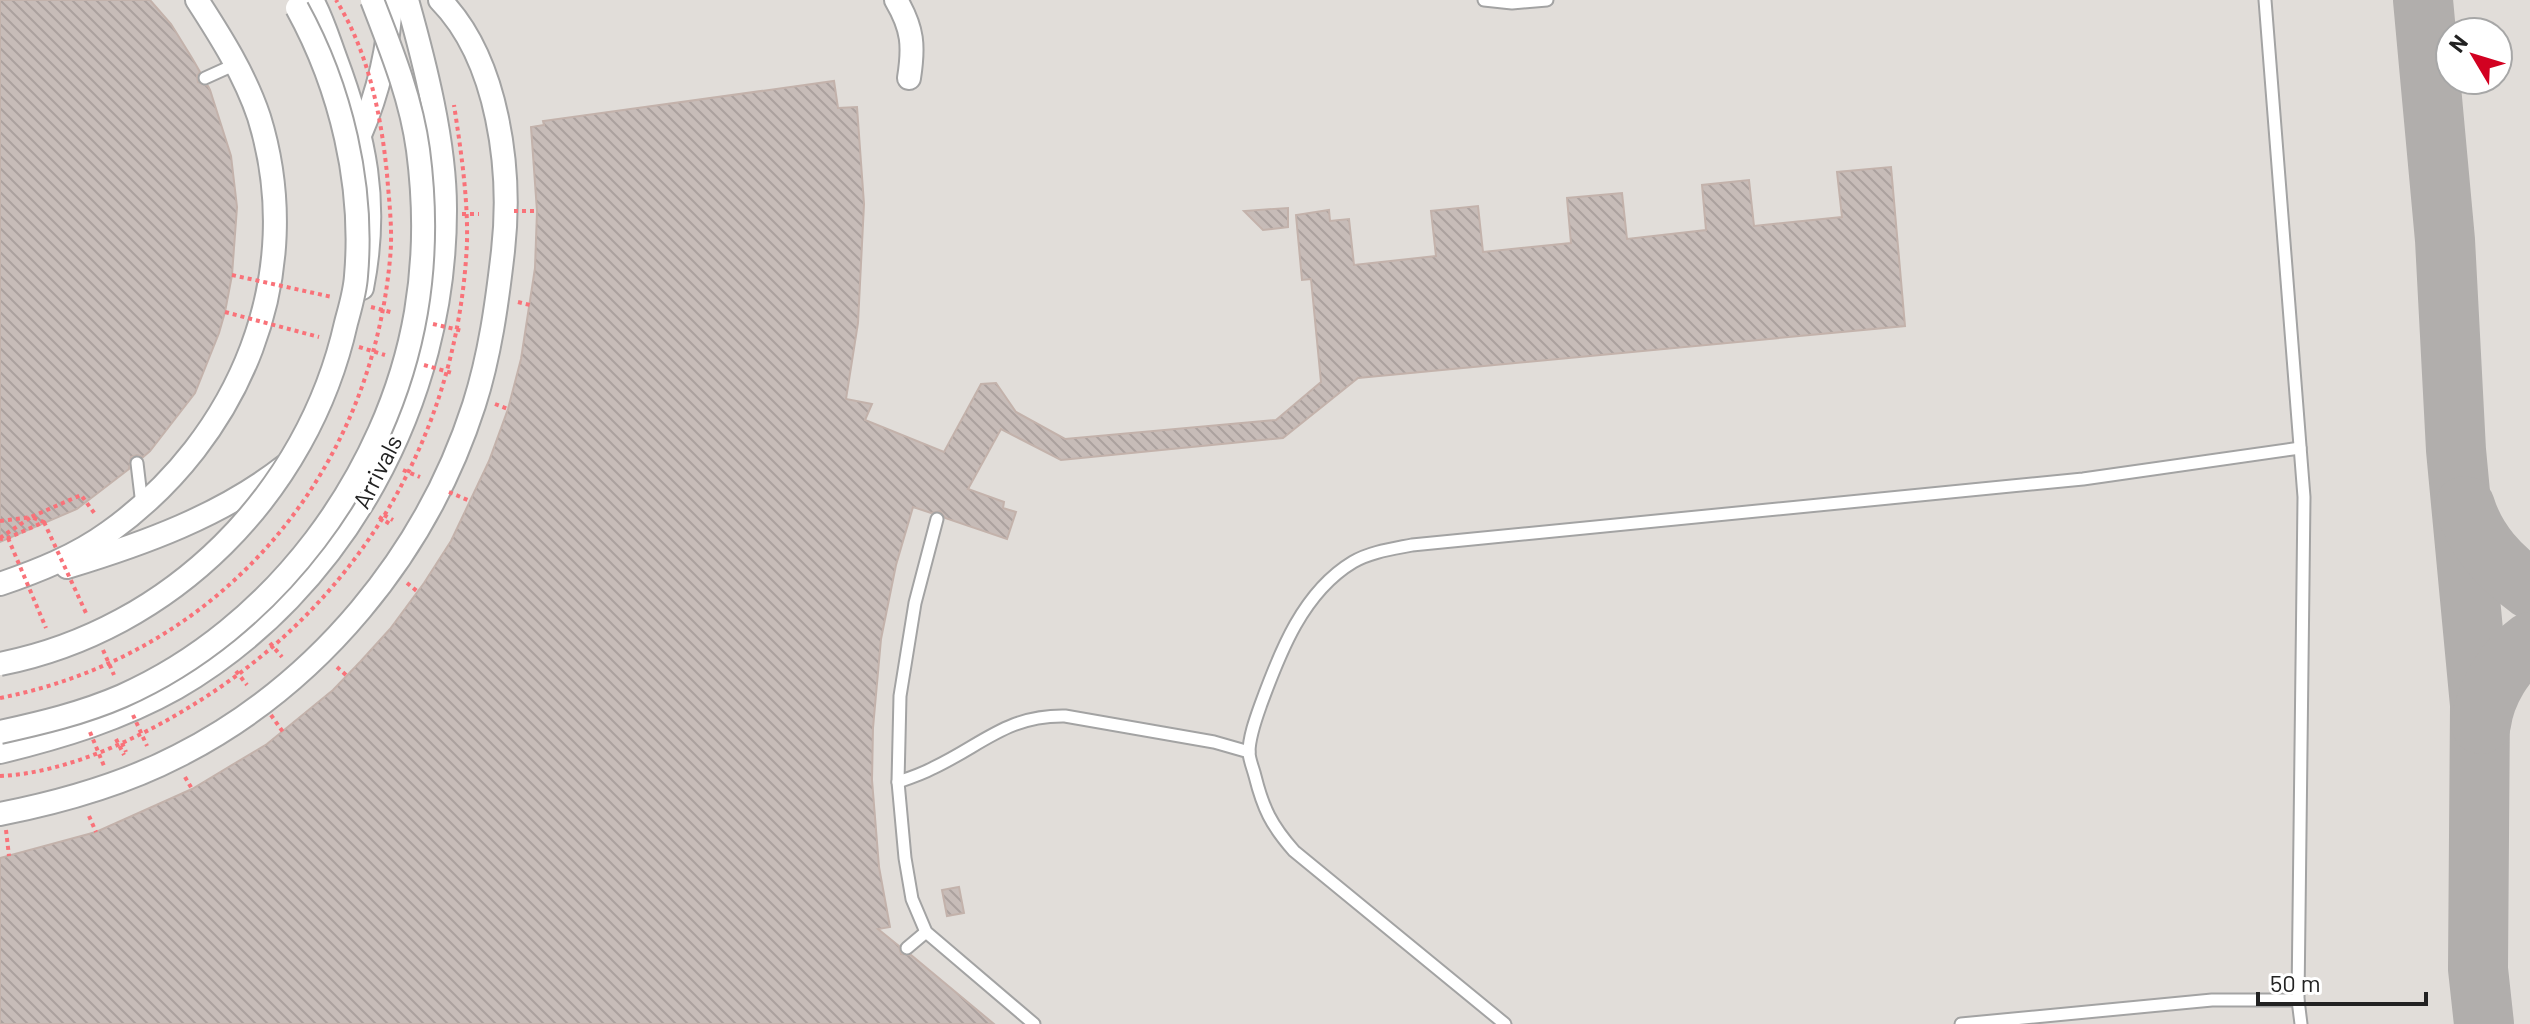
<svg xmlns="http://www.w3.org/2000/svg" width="2530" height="1024" font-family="Barlow,sans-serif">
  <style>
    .airport { fill: #e1ddd9; fill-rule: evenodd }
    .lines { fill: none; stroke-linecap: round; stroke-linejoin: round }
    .taxiway { stroke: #b1aeac; stroke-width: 60 }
    .building { fill: url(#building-back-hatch); stroke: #c3b2ab; stroke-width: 2 }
    .lane-casing { stroke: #a3a3a3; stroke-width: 15 }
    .street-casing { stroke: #a3a3a3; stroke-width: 26 }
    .path { stroke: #f97279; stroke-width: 4; stroke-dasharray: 4 4; stroke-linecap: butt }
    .lane { stroke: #fff; stroke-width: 11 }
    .street { stroke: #fff; stroke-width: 22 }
    .street-bridge-casing { stroke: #a3a3a3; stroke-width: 26; stroke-linecap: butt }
    .path-bridge { stroke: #f97279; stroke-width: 4; stroke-dasharray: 4 4; stroke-linecap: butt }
    .street-bridge { stroke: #fff; stroke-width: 22 }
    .labels { text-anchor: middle; stroke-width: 7; stroke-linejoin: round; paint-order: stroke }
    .street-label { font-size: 24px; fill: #222; stroke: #fff }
  </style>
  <defs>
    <pattern id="building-back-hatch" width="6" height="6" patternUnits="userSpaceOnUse" patternTransform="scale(2)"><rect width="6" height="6" fill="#c7bcb8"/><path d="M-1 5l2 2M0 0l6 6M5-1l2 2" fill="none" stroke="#aba19e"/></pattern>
  </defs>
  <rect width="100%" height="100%" fill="#f2ede8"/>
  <path class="airport" d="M0 0H2530V1024H0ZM2450 32H2498V80H2450Z"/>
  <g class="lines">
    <g class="taxiway">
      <polyline points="2423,0 2445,240 2456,450 2480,705 2478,969 2484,1024"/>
      <path d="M2465 506C2476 542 2500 567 2530 589"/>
      <path d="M2481 724C2485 693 2505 660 2530 642"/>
    </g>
  </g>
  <g class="building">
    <polygon points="0,0 150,0 171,24 192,58 200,72 197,76 198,82 208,86 210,90 231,156 237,207 232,275 225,312 219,333 195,393 150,451 143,457 137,455 131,457 129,469 77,509 0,542"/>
    <polygon points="834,81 838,108 857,107 864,204 858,323 846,399 872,404 865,420 944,452 981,384 996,383 1016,412 1065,439 1276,420 1321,382 1311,279 1302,280 1296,215 1329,210 1330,221 1349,219 1354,265 1436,256 1431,211 1478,206 1483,252 1571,243 1567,198 1622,193 1627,239 1706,230 1702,185 1749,180 1754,226 1842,217 1837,172 1891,167 1905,326 1358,378 1283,438 1061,460 1001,429 968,489 1004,502 1003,508 1016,512 1007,539 945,518 940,511 931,513 913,507 896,565 881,639 873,728 872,780 879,867 890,927 878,929 899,946 901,954 911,955 994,1024 0,1024 0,858 96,832 192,789 267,744 333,690 360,662 390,629 424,583 451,541 489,461 508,409 521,359 535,268 537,211 531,127 544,125 543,121"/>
    <polygon points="1288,208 1288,227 1263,230 1244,211"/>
    <polygon points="959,887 964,913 947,916 942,890"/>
  </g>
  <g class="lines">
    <g class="lane-casing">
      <g id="lane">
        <polyline points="1484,0 1512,3 1547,0"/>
        <polyline points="2265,0 2304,497 2298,1000 2301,1024"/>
        <polyline points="205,78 236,64"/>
        <polyline points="137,463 142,505"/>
        <polyline points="937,519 915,603 900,696 898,782 905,858 912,899 926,932 1034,1024"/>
        <path d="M898 782C910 778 922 774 933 768 982 745 1007 715 1065 716L1214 742 1249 752"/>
        <polyline points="907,948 926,932"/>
        <path d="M1505 1024 1294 851C1271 825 1263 808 1255 776 1253 768 1249 759 1249 752 1249 737 1256 718 1261 704 1280 652 1303 592 1353 562 1370 552 1392 549 1412 545L2083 479 2300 448"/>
        <polyline points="1961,1024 2212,1000 2298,1000"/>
      </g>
    </g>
    <g class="street-casing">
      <g id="street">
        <path d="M312 0C322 18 328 38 335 57 365 137 379 203 362 288"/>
        <path d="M896 0C913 29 914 46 909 78"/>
        <path d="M360 135C379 91 389 48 391 0"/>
        <path d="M67 567C143 544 221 516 285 466"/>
        <path d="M0 584C38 571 76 556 109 532 240 438 308 275 259 117 245 75 221 37 197 0"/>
        <path d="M0 752C61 737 121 719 176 688 344 590 446 401 445 208 445 142 425 64 407 0"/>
        <path d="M0 814C61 802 122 785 178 756 318 685 426 554 474 405 490 355 497 303 503 251 512 171 499 60 440 0"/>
      </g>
    </g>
    <g class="path">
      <polyline points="518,302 530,305"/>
      <polyline points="495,404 508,409"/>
      <polyline points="384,515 393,520"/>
      <polyline points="379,517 390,524"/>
      <polyline points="0,521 31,517 81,495 95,514"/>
      <polyline points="0,538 31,517 44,522 8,538 0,539"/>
      <polyline points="407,583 418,592"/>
      <polyline points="270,643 282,657"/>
      <polyline points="337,667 347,676"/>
      <polyline points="116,739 124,755"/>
      <polyline points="122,743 126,752"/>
      <polyline points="185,777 192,789"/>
      <polyline points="89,816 96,832"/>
    </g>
    <use href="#lane" class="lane"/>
    <use href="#street" class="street"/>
    <g class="street-bridge-casing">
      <g id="street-bridge">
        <path d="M0 664C172 630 308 493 346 323 350 308 355 292 356 276 364 185 341 88 297 8"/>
        <path d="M0 732C41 723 83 713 122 696 273 629 388 475 416 312 425 259 425 203 418 150 411 98 391 49 372 0"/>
      </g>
    </g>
    <g class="path-bridge">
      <polyline points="514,211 537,211"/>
      <polyline points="462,214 479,214"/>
      <polyline points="232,275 332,297"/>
      <polyline points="371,307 394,313"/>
      <polyline points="225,312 319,337"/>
      <polyline points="433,324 463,331"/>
      <polyline points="359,347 385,355"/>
      <polyline points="424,365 452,373"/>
      <polyline points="403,470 420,477"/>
      <polyline points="449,492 470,501"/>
      <polyline points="44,522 86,613"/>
      <polyline points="8,538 46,628"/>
      <polyline points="103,650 114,675"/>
      <polyline points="236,671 247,685"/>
      <path d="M0 698C218 655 370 478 390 259 393 231 389 201 387 174 381 114 368 51 336 0"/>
      <polyline points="133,715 147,746"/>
      <polyline points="271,715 283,732"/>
      <polyline points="90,732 104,766"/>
      <path d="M0 776C67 773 140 738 196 703 359 602 458 435 467 243 468 197 461 151 454 105"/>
      <polyline points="6,830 9,856"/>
    </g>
    <use href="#street-bridge" class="street-bridge"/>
  </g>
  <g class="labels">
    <g class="street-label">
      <text transform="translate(378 472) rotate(-63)" y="8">Arrivals</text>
    </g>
  </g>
  <g transform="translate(2474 56) rotate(308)"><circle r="38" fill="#ffffff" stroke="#a7a7a7" stroke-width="2"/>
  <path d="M0-6L14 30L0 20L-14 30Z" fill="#d20121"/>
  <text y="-12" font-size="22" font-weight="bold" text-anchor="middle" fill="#222222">N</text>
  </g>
  <path d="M2258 992v12h168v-12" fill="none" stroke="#222222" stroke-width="4"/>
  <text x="2270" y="992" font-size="24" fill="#222222" stroke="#ffffff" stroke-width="6" paint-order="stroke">50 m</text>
</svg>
